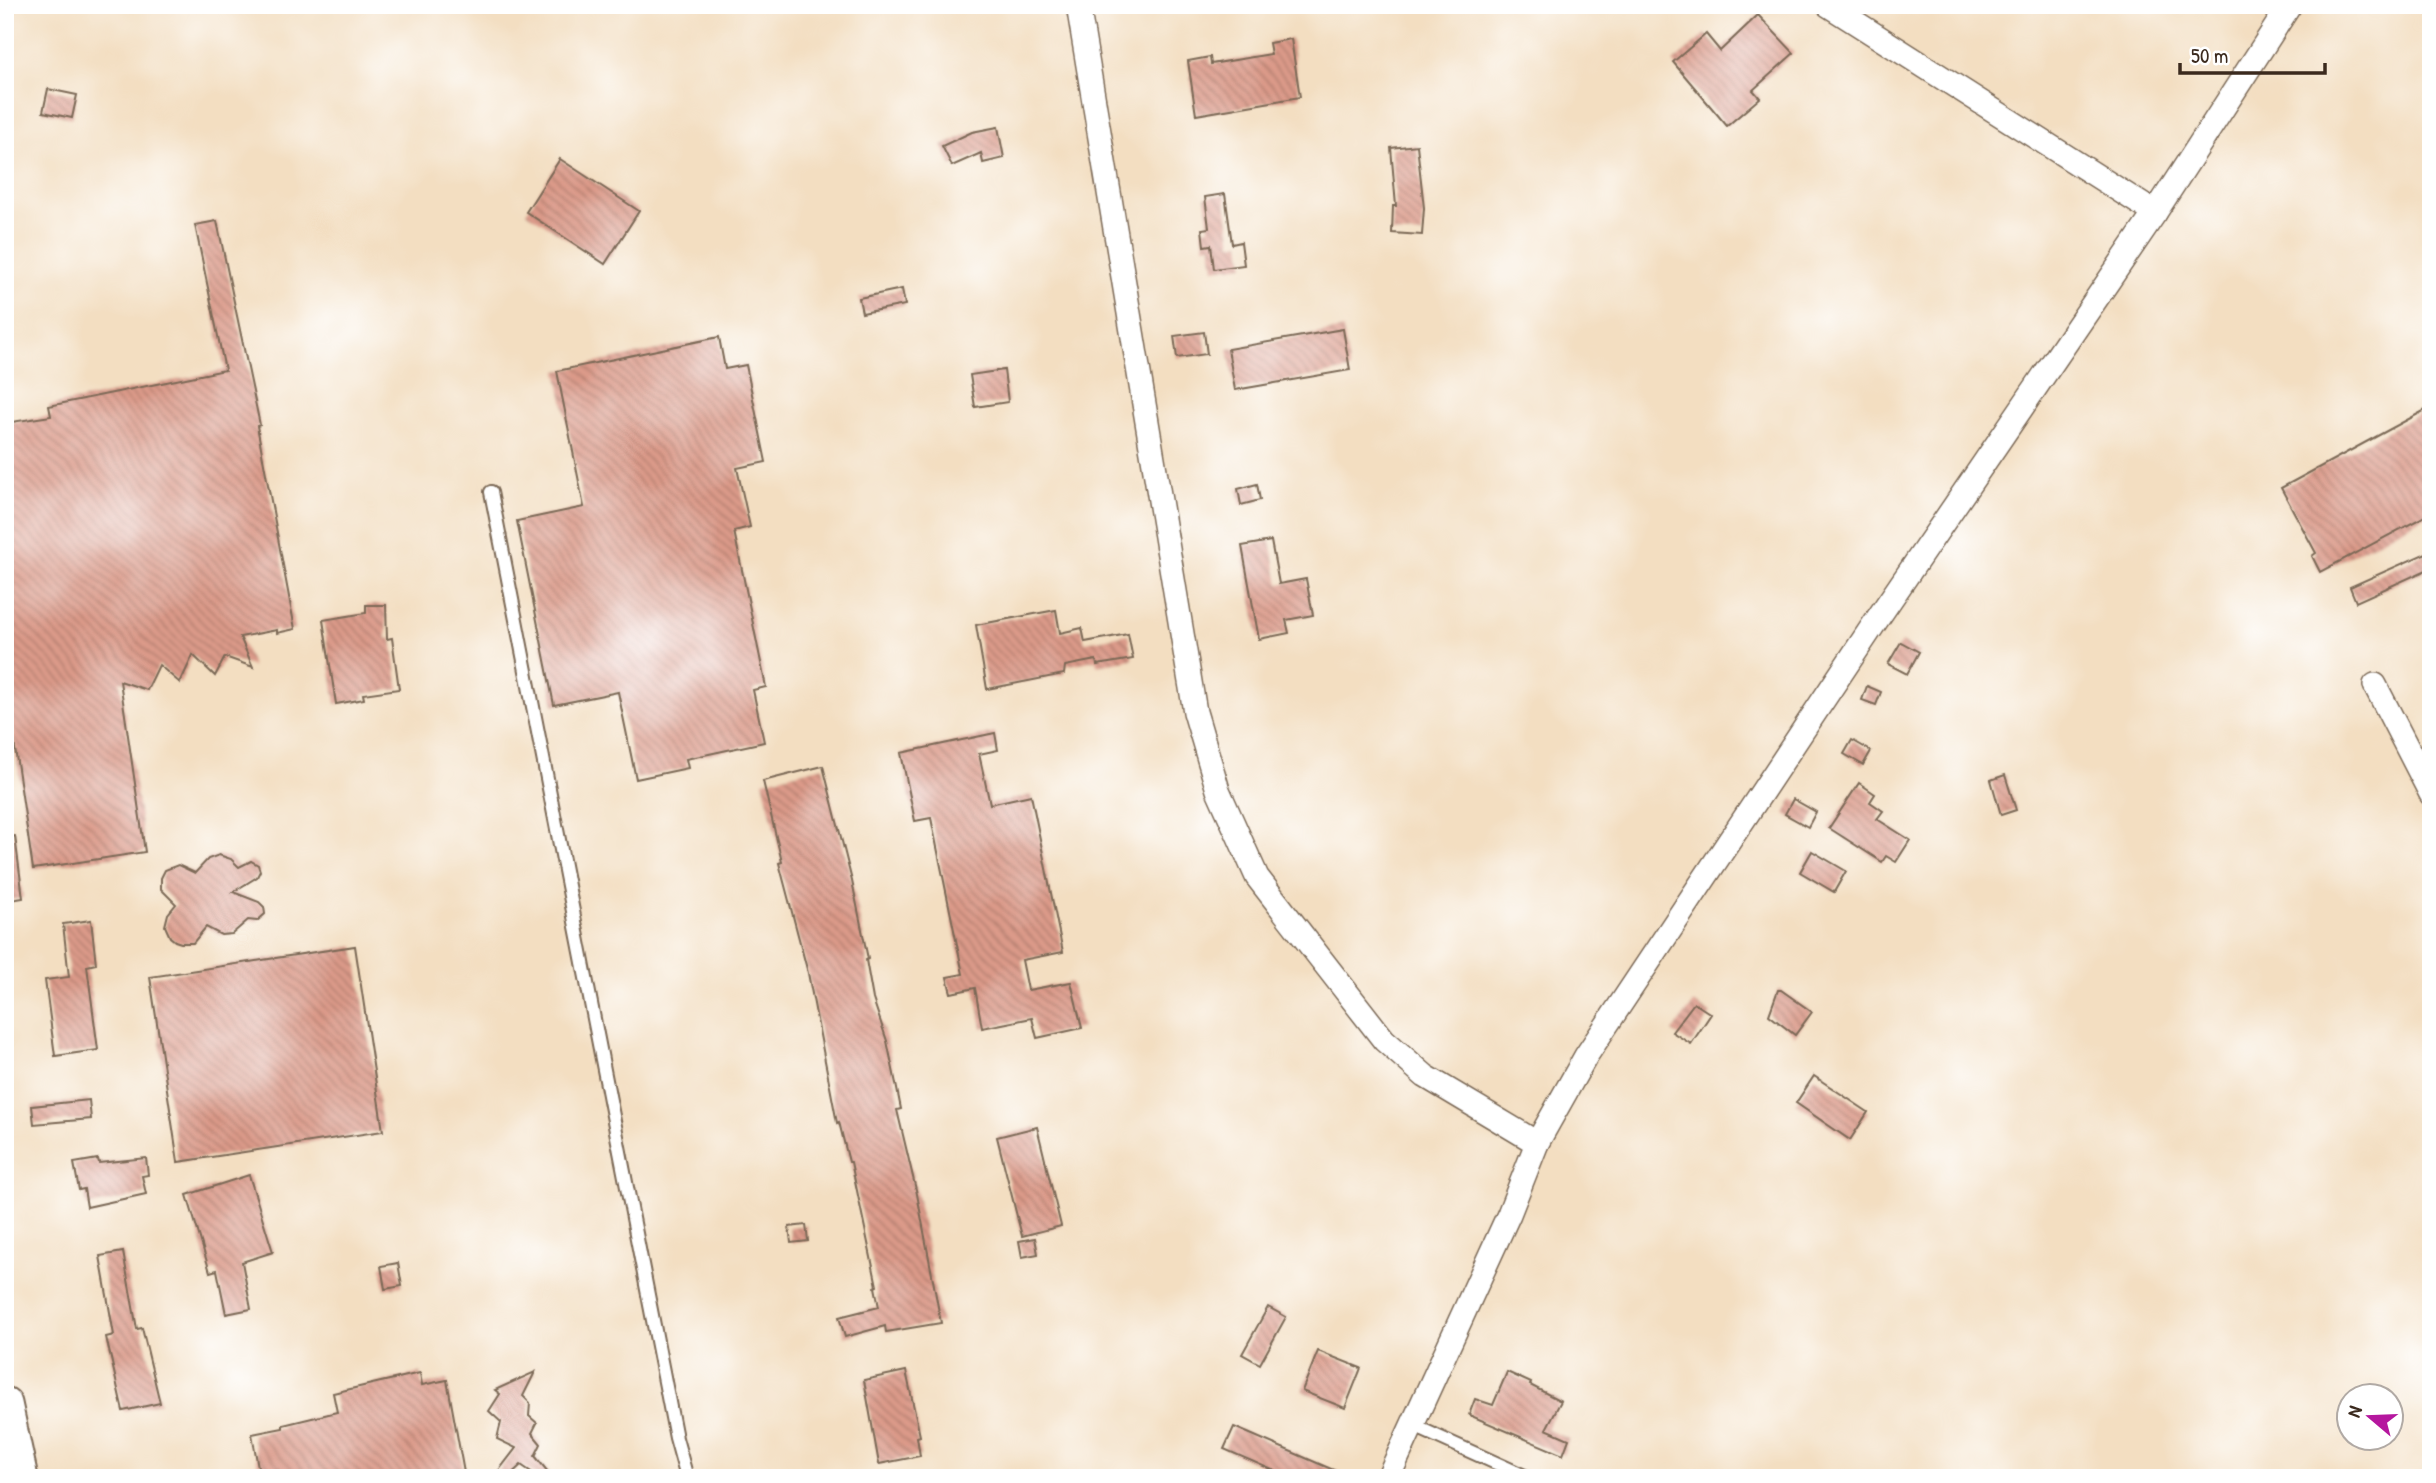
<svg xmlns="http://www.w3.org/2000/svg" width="2436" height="1483" font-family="'Patrick Hand',sans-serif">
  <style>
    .building { fill: url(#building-back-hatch) }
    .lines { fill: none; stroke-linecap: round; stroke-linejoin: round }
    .lane-casing { stroke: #7b6957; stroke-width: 16 }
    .street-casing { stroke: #7b6957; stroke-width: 26 }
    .secondary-casing { stroke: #7b6957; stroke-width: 37 }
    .lane { stroke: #fff; stroke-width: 12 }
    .street { stroke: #fff; stroke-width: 23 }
    .secondary { stroke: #fff; stroke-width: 33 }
  </style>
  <defs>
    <pattern id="building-back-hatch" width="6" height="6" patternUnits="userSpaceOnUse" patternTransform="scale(1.75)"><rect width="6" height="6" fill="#db9a89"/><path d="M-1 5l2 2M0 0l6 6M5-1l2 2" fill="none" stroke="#b37e6f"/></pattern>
  </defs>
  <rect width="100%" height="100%" fill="#fff"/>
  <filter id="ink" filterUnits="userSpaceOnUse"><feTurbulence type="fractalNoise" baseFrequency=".0143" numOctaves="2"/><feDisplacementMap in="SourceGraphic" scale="14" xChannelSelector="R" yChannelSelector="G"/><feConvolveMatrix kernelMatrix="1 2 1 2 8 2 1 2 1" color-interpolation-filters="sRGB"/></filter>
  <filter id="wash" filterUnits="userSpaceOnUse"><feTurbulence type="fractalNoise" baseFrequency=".00686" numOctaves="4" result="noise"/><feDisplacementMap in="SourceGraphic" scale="28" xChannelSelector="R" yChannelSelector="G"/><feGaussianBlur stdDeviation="1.57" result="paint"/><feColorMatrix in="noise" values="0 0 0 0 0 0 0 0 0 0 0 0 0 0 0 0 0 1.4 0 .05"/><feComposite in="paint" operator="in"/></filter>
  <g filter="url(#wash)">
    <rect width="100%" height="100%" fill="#f3dec1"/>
    <g id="blocks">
      <g class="building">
        <polygon points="1758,15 1794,53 1753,90 1760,98 1727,126 1673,62 1706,34 1720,51"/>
        <polygon points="1291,39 1300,97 1196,115 1188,61 1210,57 1211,64 1271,54 1269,43"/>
        <polygon points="48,89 77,95 72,118 43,112"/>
        <polygon points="998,127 1004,158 983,163 981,153 952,166 942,146 972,132"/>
        <polygon points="1417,145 1424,208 1422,235 1392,233 1393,206 1396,206 1391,148"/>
        <polygon points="560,159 639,211 605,264 526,212"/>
        <polygon points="1225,194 1232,244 1241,242 1244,265 1214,269 1211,245 1204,246 1202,229 1209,228 1205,197"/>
        <polygon points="217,221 260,425 257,426 295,629 277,633 277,630 240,637 253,667 225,657 215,676 193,655 180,683 159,665 147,690 120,681 145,852 33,869 5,682 5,423 51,416 49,406 225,370 195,225"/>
        <polygon points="902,289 905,305 862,313 859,298"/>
        <polygon points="1343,329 1350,370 1235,390 1228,349"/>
        <polygon points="1204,332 1207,354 1177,358 1174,336"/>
        <polygon points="719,337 725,369 746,365 766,462 737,468 750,527 734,531 766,687 753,690 764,742 686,759 688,768 636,779 618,692 554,705 517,521 584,507 557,371"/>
        <polygon points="1004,370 1008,402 975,407 970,375"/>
        <polygon points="2431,407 2431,513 2320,572 2312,556 2316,553 2281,488"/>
        <polygon points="1257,484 1260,500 1241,505 1238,489"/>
        <polygon points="1271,541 1279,584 1306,579 1313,615 1286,620 1289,633 1259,639 1242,546"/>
        <polygon points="2426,553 2431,568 2356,602 2350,587"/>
        <polygon points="366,605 386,605 387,639 392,638 399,689 363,694 364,699 336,704 323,620 366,613"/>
        <polygon points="1056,610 1060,633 1082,628 1085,642 1128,634 1133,659 1097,665 1096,660 1065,666 1064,674 987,689 976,625"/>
        <polygon points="1901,642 1919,652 1907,674 1888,664"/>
        <polygon points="1867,686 1881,692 1876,705 1862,700"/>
        <polygon points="995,733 998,750 979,754 990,804 1031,795 1063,952 1022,960 1028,990 1071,982 1082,1028 1037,1038 1032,1018 982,1028 975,988 951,993 947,977 963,974 931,818 915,821 901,753"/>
        <polygon points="1852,740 1871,751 1863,765 1844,754"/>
        <polygon points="823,766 852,881 868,959 866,960 873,999 887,1041 895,1079 901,1109 897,1110 917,1194 941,1323 886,1332 885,1326 845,1337 839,1317 879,1307 875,1287 877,1286 851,1162 849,1162 839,1122 837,1123 808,973 779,863 782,862 763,781"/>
        <polygon points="2005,775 2016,810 2001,815 1991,780"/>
        <polygon points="1859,783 1875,794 1870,802 1883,811 1877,819 1910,840 1896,862 1886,856 1882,862 1829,828"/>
        <polygon points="1793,799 1816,812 1808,827 1785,814"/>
        <polygon points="15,836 23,898 5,901 5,837"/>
        <polygon points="1812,851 1846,871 1834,892 1800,872"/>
        <polygon points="219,855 231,859 239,867 251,861 258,865 260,871 257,877 233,892 259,902 264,907 265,914 257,921 248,920 232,934 221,935 206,927 193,943 181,943 175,941 170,937 165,926 168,914 176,904 161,889 161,878 165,870 178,865 195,873 208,859"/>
        <polygon points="91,920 96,964 87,966 98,1050 55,1056 45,980 69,977 63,924"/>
        <polygon points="355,946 383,1131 178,1162 150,977"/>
        <polygon points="1778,990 1781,990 1812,1012 1795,1035 1769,1015"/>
        <polygon points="1694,1003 1711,1014 1691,1044 1672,1032"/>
        <polygon points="1814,1076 1868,1112 1850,1140 1796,1103"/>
        <polygon points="89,1100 91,1119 34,1124 32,1106"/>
        <polygon points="1037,1127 1061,1226 1022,1236 997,1137"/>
        <polygon points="146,1158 148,1175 142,1176 146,1194 87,1207 84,1189 79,1190 74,1163 98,1159 99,1163"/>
        <polygon points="249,1175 273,1252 242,1262 251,1309 226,1314 217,1270 210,1272 187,1195"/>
        <polygon points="806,1225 808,1241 791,1243 789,1227"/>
        <polygon points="1035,1238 1038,1254 1022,1257 1019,1241"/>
        <polygon points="123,1252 137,1329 142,1328 160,1403 123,1411 106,1337 114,1335 100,1256"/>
        <polygon points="398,1263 402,1286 385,1289 381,1266"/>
        <polygon points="1268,1307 1286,1317 1260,1364 1242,1354"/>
        <polygon points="1318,1351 1361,1368 1345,1408 1302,1391"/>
        <polygon points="906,1371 920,1436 917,1437 920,1456 879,1464 864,1380"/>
        <polygon points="535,1372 523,1396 530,1403 529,1416 537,1423 532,1433 541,1444 535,1456 553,1478 540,1478 521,1465 507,1478 493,1478 516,1448 497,1439 501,1422 489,1411 500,1394 495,1390"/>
        <polygon points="1507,1372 1531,1383 1530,1385 1561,1401 1546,1429 1569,1439 1563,1455 1469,1415 1475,1399 1493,1405"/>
        <polygon points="420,1373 422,1385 447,1380 465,1478 260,1478 252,1434 283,1428 283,1425 337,1412 333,1393"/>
        <polygon points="1234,1427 1352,1478 1291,1478 1224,1449"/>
      </g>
    </g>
  </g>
  <g filter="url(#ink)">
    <use href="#blocks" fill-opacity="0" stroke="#7b6957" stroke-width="2"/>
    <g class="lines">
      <g class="lane-casing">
        <g id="lane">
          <polyline points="491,492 676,1438 687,1478"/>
          <polyline points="1412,1425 1529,1478"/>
        </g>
      </g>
      <g class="street-casing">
        <g id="street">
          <polyline points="1078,5 1195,712 1218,790 1257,877 1384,1040 1425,1076 1537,1143"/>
          <polyline points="1828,5 2155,213"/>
          <polyline points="2375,685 2431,794"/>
          <polyline points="1388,1478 1509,1214 1537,1143 1586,1056 1880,615 2155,213 2290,5"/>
        </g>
      </g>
      <g class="secondary-casing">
        <polyline id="secondary" points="5,1404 21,1478"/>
      </g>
      <use href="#lane" class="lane"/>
      <use href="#street" class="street"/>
      <use href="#secondary" class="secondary"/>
    </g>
  </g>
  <rect width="2436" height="1483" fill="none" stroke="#fff" stroke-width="28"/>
  <g transform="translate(2370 1417) rotate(289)"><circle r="33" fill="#ffffff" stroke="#b1aaa5" stroke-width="2"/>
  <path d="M0-5L12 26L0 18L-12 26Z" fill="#b5179e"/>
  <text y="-10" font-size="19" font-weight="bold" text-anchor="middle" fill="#3b2a1e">N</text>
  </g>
  <path d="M2180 63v10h145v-10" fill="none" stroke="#3b2a1e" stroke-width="3.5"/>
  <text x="2191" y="63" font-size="21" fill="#3b2a1e" stroke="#ffffff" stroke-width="5" paint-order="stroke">50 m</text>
</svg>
